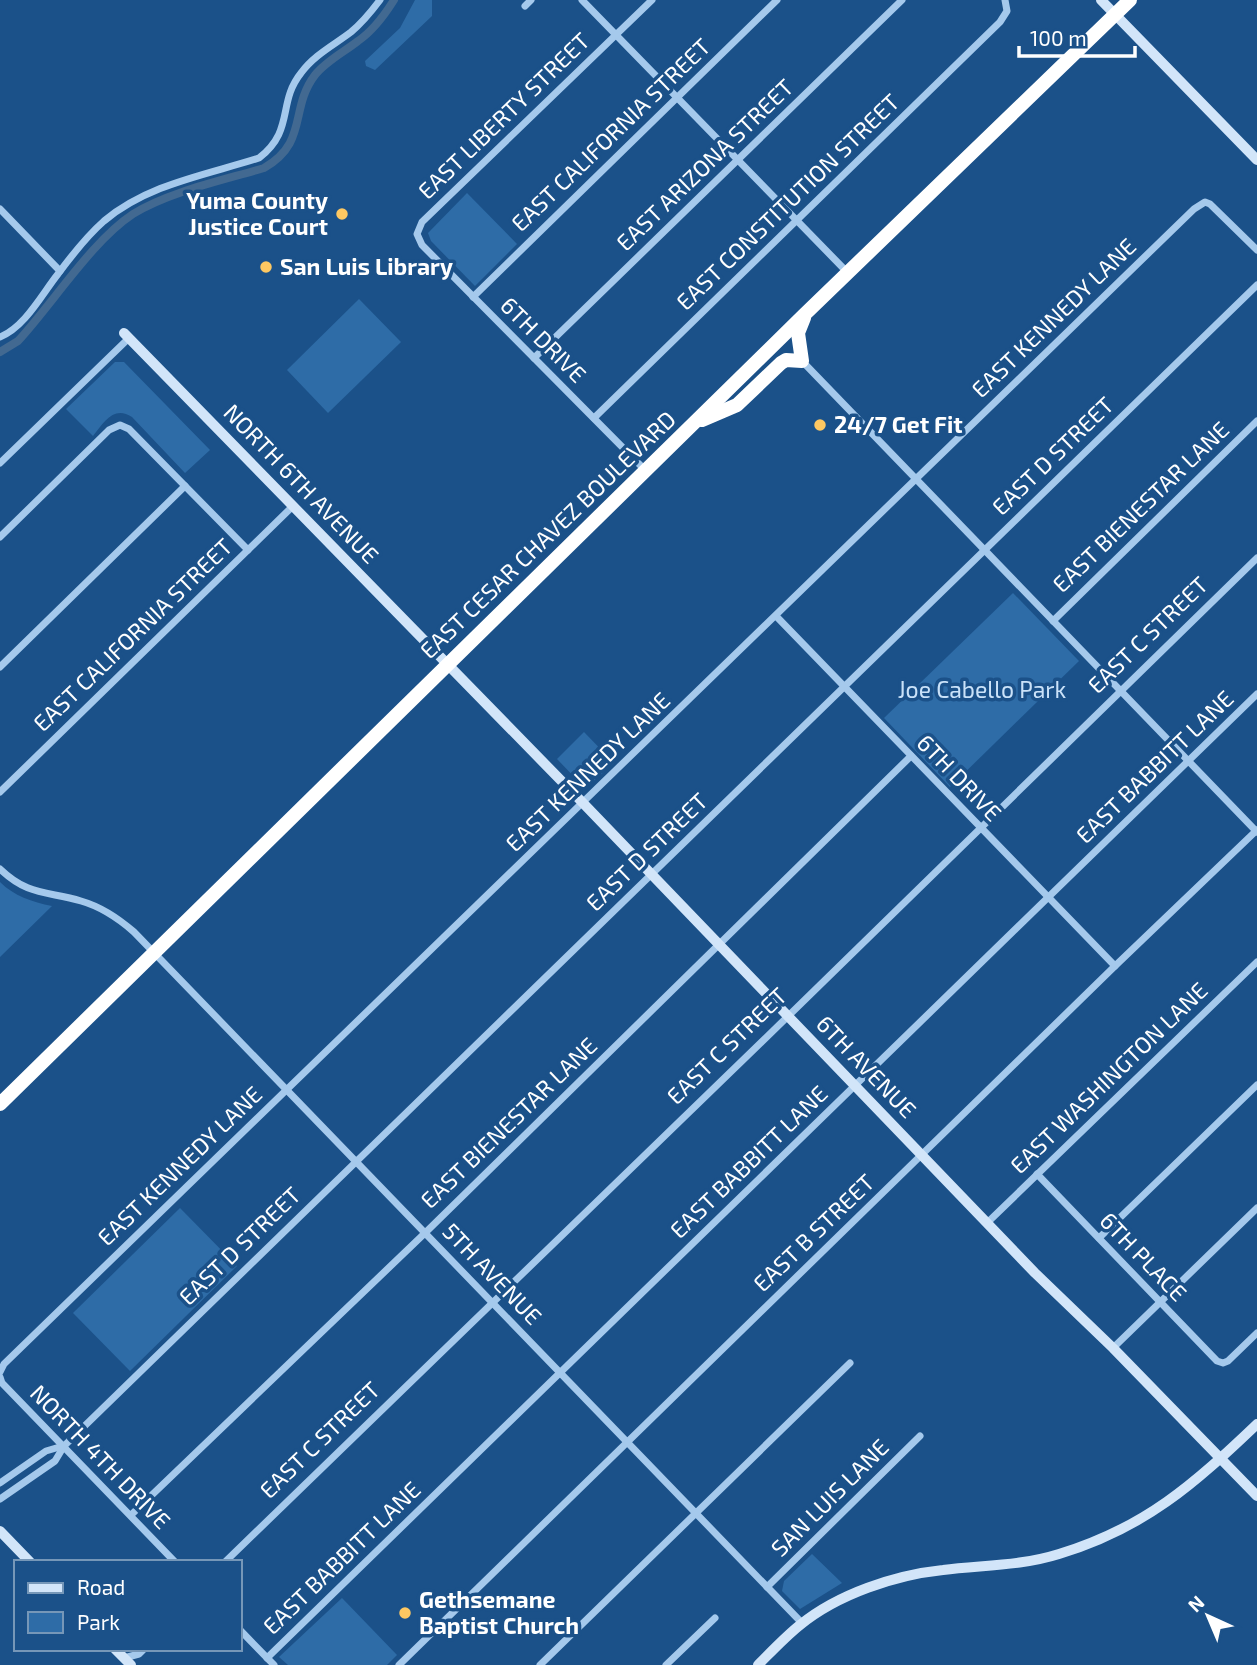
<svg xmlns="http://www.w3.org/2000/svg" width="1257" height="1665" font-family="'Exo 2',sans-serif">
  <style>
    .green { fill: #2e6ca7 }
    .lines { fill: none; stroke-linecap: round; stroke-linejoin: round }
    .canal { stroke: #426991; stroke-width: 8 }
    .street { stroke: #a5c9ec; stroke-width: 7 }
    .secondary { stroke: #d2e5f9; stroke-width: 10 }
    .highway { stroke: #fff; stroke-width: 14 }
    .poi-dot { fill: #fec862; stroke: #1b5189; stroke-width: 2.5 }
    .labels { text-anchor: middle; stroke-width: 7; stroke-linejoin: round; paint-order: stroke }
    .street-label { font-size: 23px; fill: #fff; stroke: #1b5189 }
    .poi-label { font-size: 23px; font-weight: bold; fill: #fff; stroke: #1b5189; text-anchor: start }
    .park-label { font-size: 23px; fill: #cae2f9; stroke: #1b5189 }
  </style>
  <rect width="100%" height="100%" fill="#1b5189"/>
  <g class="green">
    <polygon points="415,0 432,0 432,16 375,70 366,66 365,61 400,28"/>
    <polygon points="467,193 517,244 475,286 431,241 428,233"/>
    <polygon points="359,299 401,342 328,413 287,370"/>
    <path d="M115 362H124L210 450 185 473 132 417C114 405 104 422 93 436L66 409Z"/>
    <polygon points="1013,593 1079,661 950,787 884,718"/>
    <polygon points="584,732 614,763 589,785 581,784 557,759"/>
    <path d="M0 882C14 896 32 902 52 906L0 957Z"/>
    <polygon points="180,1208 237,1266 130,1371 73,1313"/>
    <polygon points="812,1554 842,1583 800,1609 782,1591 784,1581"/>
    <polygon points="342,1598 397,1655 387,1665 288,1665 279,1657"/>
  </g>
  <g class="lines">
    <path class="canal" d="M0 352 18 341C53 303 92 241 133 214 168 192 224 180 264 168 309 142 289 109 315 75 326 61 344 52 358 41 373 31 384 16 394 0"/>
    <g class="street">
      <polyline points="582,0 847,272"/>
      <polyline points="525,6 531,0"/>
      <polyline points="0,209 60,271"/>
      <polyline points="473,297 777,0"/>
      <path d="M0 337C25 327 42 294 58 274 72 255 87 236 104 221 148 184 206 175 259 158 295 130 277 103 301 73 314 55 334 45 351 32 362 23 371 12 380 0"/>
      <polyline points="534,358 902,0"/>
      <polyline points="802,361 1257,832"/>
      <polyline points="594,418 1000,22 1007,11 1005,0"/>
      <polyline points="0,463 129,338"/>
      <polyline points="645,470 422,245 417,234 422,222 652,0"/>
      <polyline points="0,537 109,430 120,425 129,429 248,550"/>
      <polyline points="776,616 1115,966"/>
      <polyline points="1053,621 1257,421"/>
      <polyline points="0,667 185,486"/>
      <polyline points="0,792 293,506"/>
      <path d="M0 869C28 896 47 891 81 901 102 907 118 918 134 932L802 1623"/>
      <polyline points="1037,1174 1217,1361 1223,1363 1228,1361 1257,1333"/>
      <polyline points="987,1223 1257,962"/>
      <polyline points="1099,1238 1257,1085"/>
      <polyline points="1113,1348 1257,1208"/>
      <polyline points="0,1372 4,1364 1194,209 1205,202 1210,204 1257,250"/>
      <polyline points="0,1377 2,1383 175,1562"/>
      <polyline points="0,1483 46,1451 63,1446"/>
      <polyline points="0,1499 55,1461 64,1446 1257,285"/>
      <polyline points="131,1515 425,1233 911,756"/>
      <polyline points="225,1562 777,1027 1257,558"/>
      <polyline points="767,1587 920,1436"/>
      <polyline points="240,1630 274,1665"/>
      <polyline points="124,1658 139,1654 144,1649"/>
      <polyline points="267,1658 1257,694"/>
      <polyline points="399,1665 1115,966 1257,830"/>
      <polyline points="540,1665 850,1363"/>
      <polyline points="666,1665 715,1618"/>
    </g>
    <g class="secondary">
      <polyline points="1101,0 1257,160"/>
      <polyline points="124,333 583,803 1035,1273 1113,1348 1257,1496"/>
      <polyline points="0,1531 30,1562"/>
      <polyline points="115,1649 131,1665"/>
      <path d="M758 1665C772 1651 785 1637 800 1625 838 1594 895 1575 943 1570 982 1565 1021 1566 1059 1554 1145 1528 1194 1484 1257 1424"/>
    </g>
    <g class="highway">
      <polyline points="702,420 737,405 781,363 786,360 802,361 798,333 804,318"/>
      <polyline points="0,1104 805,314 1130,0"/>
    </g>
  </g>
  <g class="poi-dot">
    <circle cx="342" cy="214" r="7"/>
    <circle cx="266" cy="267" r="7"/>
    <circle cx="820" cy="425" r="7"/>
    <circle cx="405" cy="1613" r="7"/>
  </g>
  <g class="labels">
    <g class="street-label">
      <text transform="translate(504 116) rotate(-44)" y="8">EAST LIBERTY STREET</text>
      <text transform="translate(611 135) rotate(-44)" y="8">EAST CALIFORNIA STREET</text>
      <text transform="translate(705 165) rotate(-44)" y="8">EAST ARIZONA STREET</text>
      <text transform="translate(788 202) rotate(-44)" y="8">EAST CONSTITUTION STREET</text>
      <text transform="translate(1054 318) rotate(-44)" y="8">EAST KENNEDY LANE</text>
      <text transform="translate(543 340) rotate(45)" y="8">6TH DRIVE</text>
      <text transform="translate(1053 456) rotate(-44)" y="8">EAST D STREET</text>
      <text transform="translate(301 484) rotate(46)" y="8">NORTH 6TH AVENUE</text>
      <text transform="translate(1141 507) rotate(-44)" y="8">EAST BIENESTAR LANE</text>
      <text transform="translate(548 535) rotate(-44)" y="8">EAST CESAR CHAVEZ BOULEVARD</text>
      <text transform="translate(133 635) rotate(-44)" y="8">EAST CALIFORNIA STREET</text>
      <text transform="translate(1148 635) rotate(-44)" y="8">EAST C STREET</text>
      <text transform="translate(1155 767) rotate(-44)" y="8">EAST BABBITT LANE</text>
      <text transform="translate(588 772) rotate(-44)" y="8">EAST KENNEDY LANE</text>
      <text transform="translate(959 778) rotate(46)" y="8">6TH DRIVE</text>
      <text transform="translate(647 852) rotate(-44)" y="8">EAST D STREET</text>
      <text transform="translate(727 1046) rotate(-44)" y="8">EAST C STREET</text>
      <text transform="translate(866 1067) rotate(46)" y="8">6TH AVENUE</text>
      <text transform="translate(1109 1078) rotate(-44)" y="8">EAST WASHINGTON LANE</text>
      <text transform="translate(509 1123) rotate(-44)" y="8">EAST BIENESTAR LANE</text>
      <text transform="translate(749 1162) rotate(-44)" y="8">EAST BABBITT LANE</text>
      <text transform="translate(180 1166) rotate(-44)" y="8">EAST KENNEDY LANE</text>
      <text transform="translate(814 1233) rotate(-44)" y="8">EAST B STREET</text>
      <text transform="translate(240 1246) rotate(-44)" y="8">EAST D STREET</text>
      <text transform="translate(1143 1257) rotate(46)" y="8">6TH PLACE</text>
      <text transform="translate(492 1274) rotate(46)" y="8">5TH AVENUE</text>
      <text transform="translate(320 1440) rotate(-44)" y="8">EAST C STREET</text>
      <text transform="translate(100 1457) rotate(46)" y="8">NORTH 4TH DRIVE</text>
      <text transform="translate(830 1498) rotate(-45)" y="8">SAN LUIS LANE</text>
      <text transform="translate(342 1558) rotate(-44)" y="8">EAST BABBITT LANE</text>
    </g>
    <g class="poi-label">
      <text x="328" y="209" text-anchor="end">Yuma County<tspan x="328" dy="26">Justice Court</tspan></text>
      <text x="280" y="275">San Luis Library</text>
      <text x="834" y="433">24/7 Get Fit</text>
      <text x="419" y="1608">Gethsemane<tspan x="419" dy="26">Baptist Church</tspan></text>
    </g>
    <g class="park-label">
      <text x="982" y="698">Joe Cabello Park</text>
    </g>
  </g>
  <rect x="14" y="1560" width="228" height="91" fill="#1b5189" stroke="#7697b8" stroke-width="2"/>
  <rect x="28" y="1583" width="35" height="10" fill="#d2e5f9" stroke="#7697b8" stroke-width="2"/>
  <text x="77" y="1595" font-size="21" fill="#ffffff">Road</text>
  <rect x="28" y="1612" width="35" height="21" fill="#2e6ca7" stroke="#7697b8" stroke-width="2"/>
  <text x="77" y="1630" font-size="21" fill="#ffffff">Park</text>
  <g transform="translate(1208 1616) rotate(316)" stroke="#1b5189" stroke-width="5" paint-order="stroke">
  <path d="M0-5L12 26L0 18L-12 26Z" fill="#ffffff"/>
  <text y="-10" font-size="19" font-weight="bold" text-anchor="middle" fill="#ffffff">N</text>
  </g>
  <path d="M1019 46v10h116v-10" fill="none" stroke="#ffffff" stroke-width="3.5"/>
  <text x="1030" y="46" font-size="21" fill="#ffffff" stroke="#1b5189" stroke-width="5" paint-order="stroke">100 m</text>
</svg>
